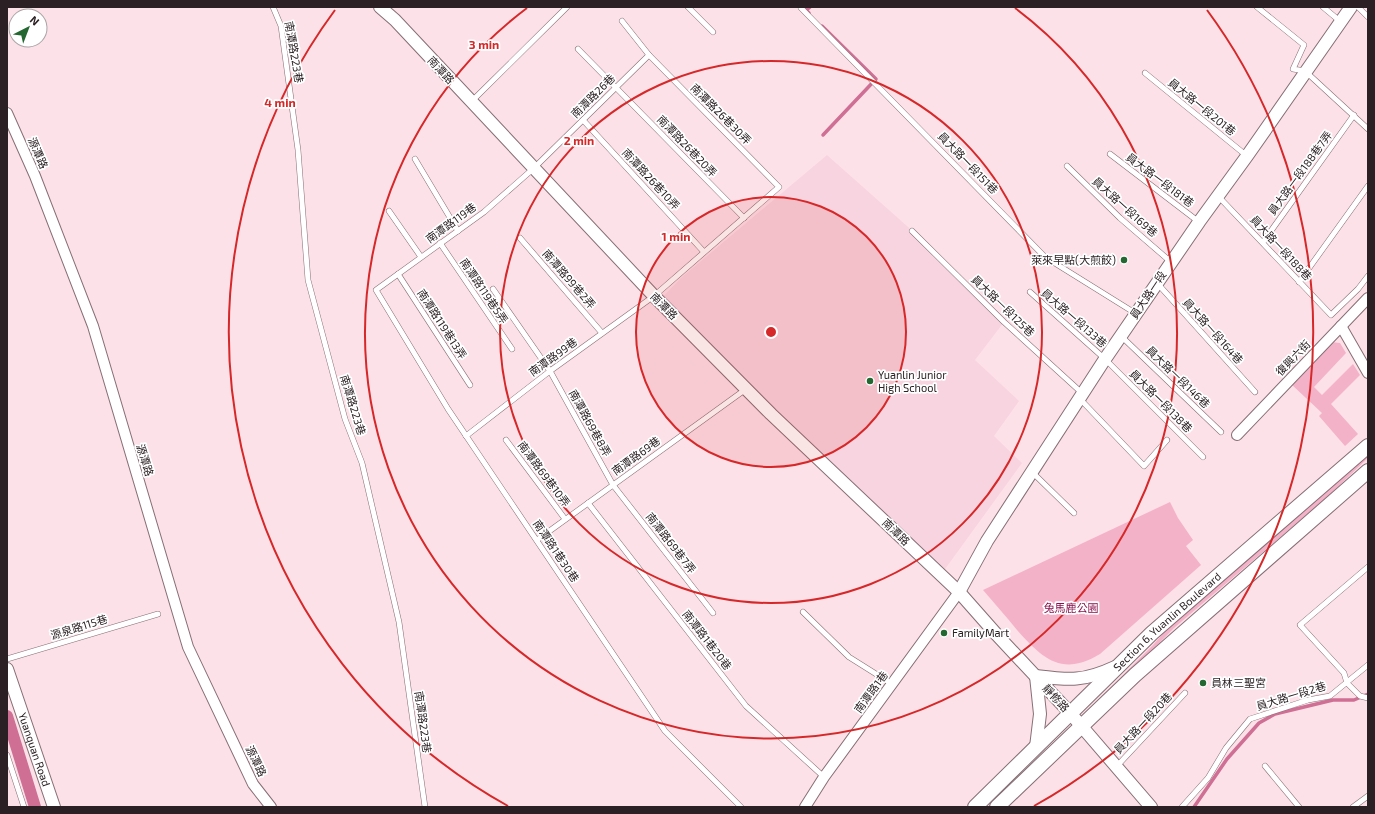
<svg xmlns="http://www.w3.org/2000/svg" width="1375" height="814" font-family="'Exo 2','Noto Sans TC',sans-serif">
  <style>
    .built { fill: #f8d4e0 }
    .green { fill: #f4b2c8 }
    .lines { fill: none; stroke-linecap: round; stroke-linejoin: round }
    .stream { stroke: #cf6f93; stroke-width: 3.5 }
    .canal { stroke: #cf6f93; stroke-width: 12 }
    .service-casing { stroke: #866e75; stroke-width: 6 }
    .minor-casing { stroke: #866e75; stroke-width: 12 }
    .tertiary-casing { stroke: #866e75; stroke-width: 14 }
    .secondary-casing { stroke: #866e75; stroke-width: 16 }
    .service { stroke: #fff; stroke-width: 5 }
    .minor { stroke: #fff; stroke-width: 10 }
    .tertiary { stroke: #fff; stroke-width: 12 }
    .secondary { stroke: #fff; stroke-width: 14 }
    .ring { fill: none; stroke: #d62828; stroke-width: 2 }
    .poi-dot { fill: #246731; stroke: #fff; stroke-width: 1.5 }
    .labels { text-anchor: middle; stroke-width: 3.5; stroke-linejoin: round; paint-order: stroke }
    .street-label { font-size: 11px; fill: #2b2124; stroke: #fff }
    .poi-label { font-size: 11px; fill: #2b2124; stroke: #fff; text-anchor: start }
    .park-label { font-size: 11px; fill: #88114d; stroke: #fff }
    .centre { fill: #d62828; stroke: #fff; stroke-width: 2 }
    .ring-label { font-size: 12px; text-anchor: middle; font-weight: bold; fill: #d62828; stroke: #fff; stroke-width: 3.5; stroke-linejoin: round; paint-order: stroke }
  </style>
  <rect width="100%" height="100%" fill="#fde1e9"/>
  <polygon class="built" points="827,155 934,250 1004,322 975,360 1019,401 994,436 1022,463 940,576 661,299 681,278"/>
  <g class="green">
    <polygon points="1331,342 1340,343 1346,353 1314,387 1322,395 1353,364 1360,375 1331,404 1358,434 1345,446 1319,416 1322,413 1291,384"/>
    <polygon points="1368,455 1368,458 1326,498 1174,628 1109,694 1097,703 1097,701 1153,645 1167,629"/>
    <path d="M1170 502 1178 518 1193 540 1186 546 1201 565 1100 654C1062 677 1043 659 1017 630 1006 616 994 603 983 590Z"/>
  </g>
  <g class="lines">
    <g class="stream">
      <polyline points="809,13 806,10 810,7"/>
      <polyline points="822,26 876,79 823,135"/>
      <polyline points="1194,807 1227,759 1259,723 1275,714 1333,700 1354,700 1368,694"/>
    </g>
    <polyline class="canal" points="7,716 35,807"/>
    <g class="service-casing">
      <g id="service">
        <polyline points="273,7 281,26 298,150 308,280 345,419 362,463 399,622 425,807"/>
        <polyline points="688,7 713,32"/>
        <polyline points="1257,7 1304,45 1293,69 1305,71 1368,129"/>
        <polyline points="1323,7 1341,22"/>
        <polyline points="1358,7 1368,17"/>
        <polyline points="801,8 1045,257 1135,313"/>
        <polyline points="578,49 744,218"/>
        <polyline points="649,55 534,168 484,212 376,290 448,409 665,731 741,807"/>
        <polyline points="1145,73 1247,156"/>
        <polyline points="472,101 567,7"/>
        <polyline points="583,120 704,252"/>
        <polyline points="1110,154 1199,222"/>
        <polyline points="415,159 458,231"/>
        <polyline points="1067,166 1120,218 1171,262"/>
        <polyline points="1218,196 1331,315 1358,289 1368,276"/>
        <polyline points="389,211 421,257"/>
        <polyline points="912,231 1004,322 1082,393"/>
        <polyline points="520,238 602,333"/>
        <polyline points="1263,242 1354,115"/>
        <polyline points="440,243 512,349"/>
        <polyline points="398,274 470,385"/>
        <polyline points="1299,282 1368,186"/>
        <polyline points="1157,283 1255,392"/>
        <polyline points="493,289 550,371 613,485 713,613"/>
        <polyline points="1030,292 1105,359 1203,457"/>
        <polyline points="1121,336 1221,432"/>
        <polyline points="1080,399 1144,466 1167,440"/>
        <polyline points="466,436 550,371 654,296 779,187 649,55 622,21"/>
        <polyline points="506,440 565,519"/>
        <polyline points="1032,472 1074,513"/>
        <polyline points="588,503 746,706 824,777"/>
        <polyline points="537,540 746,389"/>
        <polyline points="1368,567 1300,625 1344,673 1347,683 1360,696 1368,698"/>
        <polyline points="803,612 849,657 892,684"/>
        <polyline points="7,659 158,614"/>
        <polyline points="7,755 24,807"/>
        <polyline points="1117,766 1185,693"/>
        <polyline points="1265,766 1299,807"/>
        <polyline points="1182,807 1208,778 1226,748 1250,719 1308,700 1330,696 1368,665"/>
        <polyline points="1353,807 1368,796"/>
      </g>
    </g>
    <g class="minor-casing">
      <g id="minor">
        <polyline points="7,113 35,176 93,326 188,647 253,784 271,807"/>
        <polyline points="1341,326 1368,373"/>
        <polyline points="1237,435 1368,298"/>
        <polyline points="805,807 824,777 959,592"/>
      </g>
    </g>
    <g class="tertiary-casing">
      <g id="tertiary">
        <polyline points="380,7 395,20 654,296 771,414 959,592 997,635 1071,714 1151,807"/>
        <polyline points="959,592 987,541 1105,359 1199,222 1247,156 1351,7"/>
        <path id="s1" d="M7 669 54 807"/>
        <path d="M1036 747 1040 714 1036 676C1069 680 1083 682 1115 667"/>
      </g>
    </g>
    <g class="secondary-casing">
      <g id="secondary">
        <path id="s2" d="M975 807 1152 633 1368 446"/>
        <polyline points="997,807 1135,675 1368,471"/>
      </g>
    </g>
    <use href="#service" class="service"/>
    <use href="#minor" class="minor"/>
    <use href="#tertiary" class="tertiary"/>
    <use href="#secondary" class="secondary"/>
  </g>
  <circle cx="771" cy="332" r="135" fill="#d62828" fill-opacity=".12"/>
  <g class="ring">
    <circle cx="771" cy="332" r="135"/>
    <circle cx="771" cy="332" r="271"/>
    <path d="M1015 8A406 406 0 1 1 527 8"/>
    <path d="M508 806A542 542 0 0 1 335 10M1207 10A542 542 0 0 1 1034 806"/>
  </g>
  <g class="poi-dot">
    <circle cx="1124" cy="260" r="4"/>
    <circle cx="870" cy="381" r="4"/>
    <circle cx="944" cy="633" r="4"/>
    <circle cx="1203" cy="683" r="4"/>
  </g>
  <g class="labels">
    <g class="street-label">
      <text transform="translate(294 52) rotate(80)" y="4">南潭路223巷</text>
      <text transform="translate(441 70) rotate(47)" y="4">南潭路</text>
      <text transform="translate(593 96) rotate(-45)" y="4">南潭路26巷</text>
      <text transform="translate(1202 107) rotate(39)" y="4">員大路一段201巷</text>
      <text transform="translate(721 114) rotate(45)" y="4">南潭路26巷30弄</text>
      <text transform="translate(687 146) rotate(46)" y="4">南潭路26巷20弄</text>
      <text transform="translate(38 153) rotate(66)" y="4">源潭路</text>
      <text transform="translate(968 163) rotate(46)" y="4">員大路一段151巷</text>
      <text transform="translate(1300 173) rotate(-54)" y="4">員大路一段188巷7弄</text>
      <text transform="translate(651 179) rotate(47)" y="4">南潭路26巷10弄</text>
      <text transform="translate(1160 180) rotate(37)" y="4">員大路一段181巷</text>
      <text transform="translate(1125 207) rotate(42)" y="4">員大路一段169巷</text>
      <text transform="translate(451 223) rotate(-36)" y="4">南潭路119巷</text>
      <text transform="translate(1281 248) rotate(47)" y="4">員大路一段188巷</text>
      <text transform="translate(569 279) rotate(49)" y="4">南潭路99巷2弄</text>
      <text transform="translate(484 291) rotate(56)" y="4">南潭路119巷5弄</text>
      <text transform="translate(1148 295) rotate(-56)" y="4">員大路一段</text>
      <text transform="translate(664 306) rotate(45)" y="4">南潭路</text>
      <text transform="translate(1003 306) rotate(44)" y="4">員大路一段125巷</text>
      <text transform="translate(1074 318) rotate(41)" y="4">員大路一段133巷</text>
      <text transform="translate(442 324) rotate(57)" y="4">南潭路119巷13弄</text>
      <text transform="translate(1213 331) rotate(48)" y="4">員大路一段164巷</text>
      <text transform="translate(553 357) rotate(-36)" y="4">南潭路99巷</text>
      <text transform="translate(1293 358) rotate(-46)" y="4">復興六街</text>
      <text transform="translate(1178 377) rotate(44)" y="4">員大路一段146巷</text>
      <text transform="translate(1161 401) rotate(45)" y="4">員大路一段138巷</text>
      <text transform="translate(353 405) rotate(73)" y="4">南潭路223巷</text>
      <text transform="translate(590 423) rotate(61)" y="4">南潭路69巷8弄</text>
      <text transform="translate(636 456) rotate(-36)" y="4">南潭路69巷</text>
      <text transform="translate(145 460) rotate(73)" y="4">源潭路</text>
      <text transform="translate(544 474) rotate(53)" y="4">南潭路69巷10弄</text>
      <text transform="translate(896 532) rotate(44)" y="4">南潭路</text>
      <text transform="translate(671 543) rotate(52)" y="4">南潭路69巷7弄</text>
      <text transform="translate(556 551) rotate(56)" y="4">南潭路1巷30巷</text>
      <text dy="4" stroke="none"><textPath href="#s2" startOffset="267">Section 6, Yuanlin Boulevard</textPath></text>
      <text transform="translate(79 627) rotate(-17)" y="4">源泉路115巷</text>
      <text transform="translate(707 640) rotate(52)" y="4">南潭路1巷20巷</text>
      <text transform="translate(871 692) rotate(-54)" y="4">南潭路1巷</text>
      <text transform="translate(1291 696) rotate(-17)" y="4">員大路一段2巷</text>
      <text transform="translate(1056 698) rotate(47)" y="4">靜修路</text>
      <text transform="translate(423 722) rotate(82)" y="4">南潭路223巷</text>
      <text transform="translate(1143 723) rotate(-47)" y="4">員大路一段20巷</text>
      <text dy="4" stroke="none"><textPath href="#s1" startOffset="85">Yuanquan Road</textPath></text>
      <text transform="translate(256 761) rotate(64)" y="4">源潭路</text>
    </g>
    <g class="poi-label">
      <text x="1116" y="264" text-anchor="end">萊來早點(大煎餃)</text>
      <text x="878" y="379">Yuanlin Junior<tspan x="878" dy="13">High School</tspan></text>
      <text x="952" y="637">FamilyMart</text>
      <text x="1211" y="687">員林三聖宮</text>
    </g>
    <g class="park-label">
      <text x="1071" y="612">兔馬鹿公園</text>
    </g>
  </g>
  <circle cx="771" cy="332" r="6" class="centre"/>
  <g class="ring-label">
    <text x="484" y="49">3 min</text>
    <text x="280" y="107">4 min</text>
    <text x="579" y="145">2 min</text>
    <text x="676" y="241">1 min</text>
  </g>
  <rect width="1375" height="814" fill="none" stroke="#2b2124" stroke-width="16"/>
  <g transform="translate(28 28) rotate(42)"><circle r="19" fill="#ffffff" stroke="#aaa6a7"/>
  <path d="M0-3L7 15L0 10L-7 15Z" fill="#246731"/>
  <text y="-6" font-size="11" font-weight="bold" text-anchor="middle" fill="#2b2124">N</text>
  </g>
</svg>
